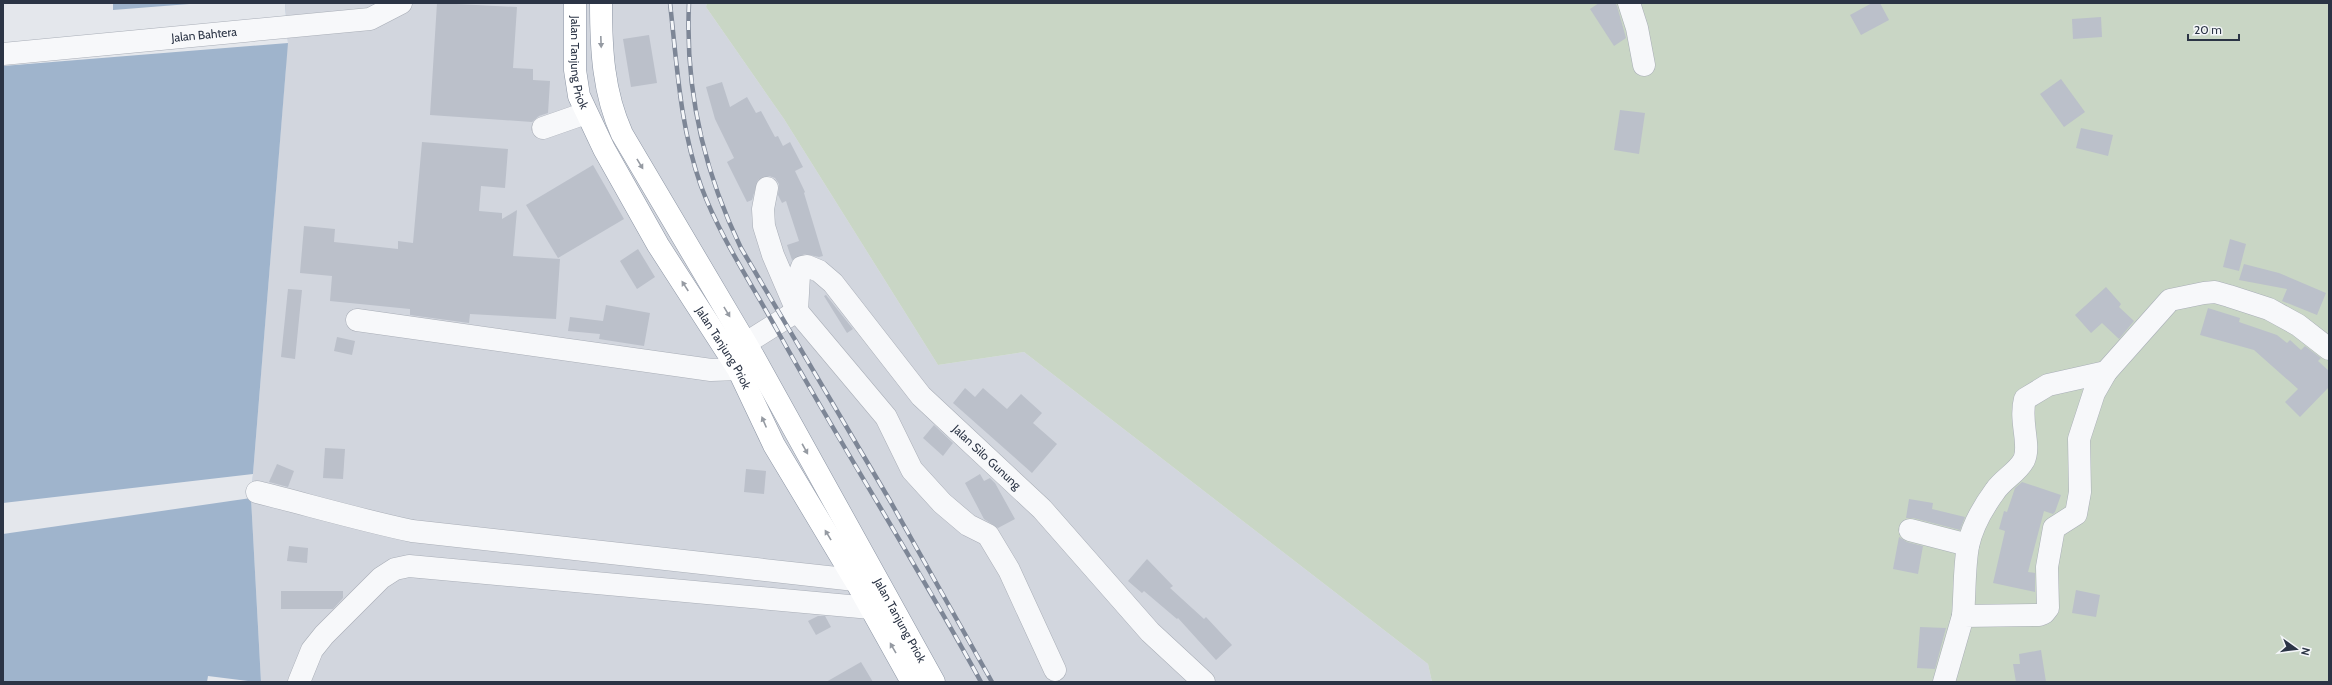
<svg xmlns="http://www.w3.org/2000/svg" width="2332" height="685" font-family="Cabin,sans-serif">
  <style>
    .built { fill: #d2d6de }
    .green { fill: #c9d6c5 }
    .water { fill: #9fb4cc }
    .pier { fill: #e4e7ec }
    .building { fill: #bbc0ca }
    .lines { fill: none; stroke-linecap: round; stroke-linejoin: round }
    .minor-casing { stroke: #a9aeb7; stroke-width: 23 }
    .highway-casing { stroke: #8b94a3; stroke-width: 23 }
    .minor { stroke: #f7f8fa; stroke-width: 22 }
    .highway { stroke: #fff; stroke-width: 22 }
    .rail-casing { stroke: #7d8696; stroke-width: 4.5 }
    .rail { stroke: #f4f6f9; stroke-width: 3; stroke-dasharray: 9; stroke-linecap: butt }
    .oneway { fill: #959aa2 }
    .labels { text-anchor: middle; stroke-width: 3; stroke-linejoin: round; paint-order: stroke }
    .street-label { font-size: 12px; fill: #2b3445; stroke: #f4f6f9 }
  </style>
  <rect width="100%" height="100%" fill="#e4e7ec"/>
  <polygon class="built" points="3,3 707,3 706,7 784,119 938,365 1024,352 1428,664 1432,682 261,682 251,498 286,66"/>
  <polygon class="green" points="707,3 2329,3 2329,682 1432,682 1428,664 1024,352 938,365 784,119 706,7"/>
  <polygon class="water" points="3,3 285,3 288,43 251,498 261,682 3,682"/>
  <g class="pier">
    <polygon points="3,3 113,3 113,10 202,3 285,3 288,43 3,66"/>
    <polygon points="253,474 251,498 3,534 3,503"/>
    <polygon points="208,676 256,682 207,682"/>
  </g>
  <g class="building">
    <polygon points="437,3 517,7 513,68 533,69 533,80 550,81 548,113 539,116 532,122 430,115"/>
    <polygon points="1599,3 1615,3 1617,6 1626,38 1614,46 1590,9"/>
    <polygon points="1872,3 1880,3 1889,20 1861,35 1850,15"/>
    <polygon points="2101,17 2102,37 2073,39 2072,19"/>
    <polygon points="649,35 657,83 631,87 623,39"/>
    <polygon points="2061,79 2085,112 2064,127 2040,94"/>
    <polygon points="722,82 730,107 747,97 756,113 761,111 775,137 778,136 783,146 790,142 803,167 795,171 805,192 804,193 823,256 819,257 805,254 792,260 787,245 799,241 786,201 782,203 778,195 779,184 775,178 769,176 758,180 752,200 747,202 727,162 734,158 715,119 706,87"/>
    <polygon points="1620,110 1645,113 1639,154 1614,150"/>
    <polygon points="2081,128 2113,135 2108,156 2076,148"/>
    <polygon points="422,142 508,149 505,188 481,186 479,211 502,213 502,219 517,210 513,256 560,259 556,319 470,314 469,323 410,315 410,309 330,301 332,276 300,273 304,226 335,229 334,242 398,249 398,241 413,243"/>
    <polygon points="593,165 624,219 558,258 526,205"/>
    <polygon points="2230,239 2246,244 2239,271 2223,267"/>
    <polygon points="638,249 655,277 637,289 620,261"/>
    <polygon points="2244,264 2279,273 2326,293 2317,315 2282,301 2287,289 2239,280"/>
    <polygon points="2106,287 2121,304 2119,307 2134,321 2119,339 2102,323 2091,333 2075,315"/>
    <polygon points="288,289 302,290 295,359 281,357"/>
    <polygon points="826,295 853,329 847,333 824,296"/>
    <polygon points="606,305 650,313 644,346 599,339 600,334 568,331 570,317 603,321"/>
    <polygon points="2208,308 2240,318 2239,322 2277,335 2287,343 2290,340 2301,350 2305,346 2321,358 2318,361 2329,371 2329,387 2300,417 2285,402 2298,389 2254,350 2200,335"/>
    <polygon points="337,337 355,341 352,355 334,351"/>
    <polygon points="965,388 975,397 983,388 1007,409 1021,394 1042,413 1033,423 1057,444 1032,473 953,403"/>
    <polygon points="934,425 953,443 943,456 923,438"/>
    <polygon points="325,448 345,449 343,479 323,478"/>
    <polygon points="277,464 294,471 288,487 269,482"/>
    <polygon points="746,469 766,471 764,494 744,492"/>
    <polygon points="980,474 984,481 990,478 995,483 1015,519 998,528 984,519 965,483"/>
    <polygon points="2022,482 2061,495 2055,512 2053,514 2044,511 2034,549 2028,572 2035,573 2035,592 1993,583 2005,531 1999,529 2004,511 2007,512 2015,488"/>
    <polygon points="1909,499 1933,503 1932,509 1965,517 1960,530 1913,518 1906,518"/>
    <polygon points="1899,537 1907,542 1923,546 1918,574 1893,569"/>
    <polygon points="289,546 308,548 307,563 287,561"/>
    <polygon points="1147,559 1173,586 1170,588 1204,619 1206,617 1232,645 1216,660 1178,618 1177,619 1144,591 1142,593 1128,581"/>
    <polygon points="2076,590 2100,595 2096,617 2072,613"/>
    <polygon points="281,591 343,591 343,598 333,609 281,609"/>
    <polygon points="818,616 825,616 831,627 816,635 808,621"/>
    <polygon points="1920,627 1946,628 1935,669 1917,668"/>
    <polygon points="2041,650 2046,682 2016,682 2013,664 2020,664 2019,654"/>
    <polygon points="861,662 873,682 826,682"/>
  </g>
  <g class="lines">
    <g class="minor-casing">
      <g id="minor">
        <polyline points="1629,3 1637,28 1644,65"/>
        <path id="s1" d="M3 54 370 19 401 3"/>
        <polyline points="543,128 586,113"/>
        <polyline points="767,188 763,209 764,226 773,255 797,311 886,417 912,470 942,503 968,525 988,535 1009,570 1055,670"/>
        <path id="s2" d="M797 311 799 275 802 267 807 266 819 271 833 283 921 396 1042 509 1150 632 1204 682"/>
        <polyline points="357,320 711,370 738,369 753,360"/>
        <polyline points="746,343 797,311"/>
        <path d="M257 492C309 505 360 520 412 531L855 580"/>
        <polyline points="1910,530 1968,545"/>
        <path d="M1963 616C1965 593 1964 568 1968 546 1972 527 1984 506 1995 491 2003 479 2017 473 2024 460 2031 445 2019 421 2025 399L2048 385 2106 372"/>
        <polyline points="299,682 312,650 324,635 381,578 395,569 409,566 871,608"/>
        <polyline points="1944,682 1963,616 2039,615 2044,613 2048,608 2047,567 2054,528 2076,514 2080,492 2079,439 2094,393 2106,372 2170,300 2204,293 2215,292 2229,296 2269,309 2298,325 2329,349"/>
      </g>
    </g>
    <g class="highway-casing">
      <g id="highway">
        <path id="s3" d="M575 3V70L579 96 604 149 658 245 738 369 774 445 855 580 912 682"/>
        <path id="s4" d="M601 3C601 49 603 92 622 134L755 359 934 682"/>
      </g>
    </g>
    <use href="#minor" class="minor"/>
    <use href="#highway" class="highway"/>
    <g class="rail-casing">
      <g id="rail">
        <path d="M670 3C677 65 680 127 701 186 720 237 751 283 777 330 843 449 916 563 981 682"/>
        <path d="M689 3C685 88 704 172 741 248L889 499 992 682"/>
      </g>
    </g>
    <use href="#rail" class="rail"/>
  </g>
  <defs><path id="oneway-solid" d="M-6-.8H1V-3.2L6.5 0L1 3.2V.8H-6Z"/></defs>
  <g class="oneway">
    <use href="#oneway-solid" transform="translate(601 42) rotate(88)"/>
    <use href="#oneway-solid" transform="translate(640 164) rotate(59)"/>
    <use href="#oneway-solid" transform="translate(685 286) rotate(-123)"/>
    <use href="#oneway-solid" transform="translate(727 312) rotate(59)"/>
    <use href="#oneway-solid" transform="translate(764 422) rotate(-113)"/>
    <use href="#oneway-solid" transform="translate(805 449) rotate(61)"/>
    <use href="#oneway-solid" transform="translate(828 535) rotate(-121)"/>
    <use href="#oneway-solid" transform="translate(893 648) rotate(-120)"/>
  </g>
  <g class="labels">
    <g class="street-label">
      <text dy="4" stroke="none"><textPath href="#s1" startOffset="202">Jalan Bahtera</textPath></text>
      <text dy="4" stroke="none"><textPath href="#s3" startOffset="60">Jalan Tanjung Priok</textPath></text>
      <text dy="4" stroke="none"><textPath href="#s3" startOffset="384">Jalan Tanjung Priok</textPath></text>
      <text dy="4" stroke="none"><textPath href="#s2" startOffset="314">Jalan Silo Gunung</textPath></text>
      <text dy="4" stroke="none"><textPath href="#s4" startOffset="694">Jalan Tanjung Priok</textPath></text>
    </g>
  </g>
  <rect width="2332" height="685" fill="none" stroke="#2b3445" stroke-width="8"/>
  <g transform="translate(2296 649) rotate(104)" stroke="#f4f6f9" stroke-width="3" paint-order="stroke">
  <path d="M0-3L7 15L0 10L-7 15Z" fill="#2b3445"/>
  <text y="-6" font-size="11" font-weight="bold" text-anchor="middle" fill="#2b3445">N</text>
  </g>
  <path d="M2188 34v6h51v-6" fill="none" stroke="#2b3445" stroke-width="2"/>
  <text x="2194" y="34" font-size="12" fill="#2b3445" stroke="#f4f6f9" stroke-width="3" paint-order="stroke">20 m</text>
</svg>
